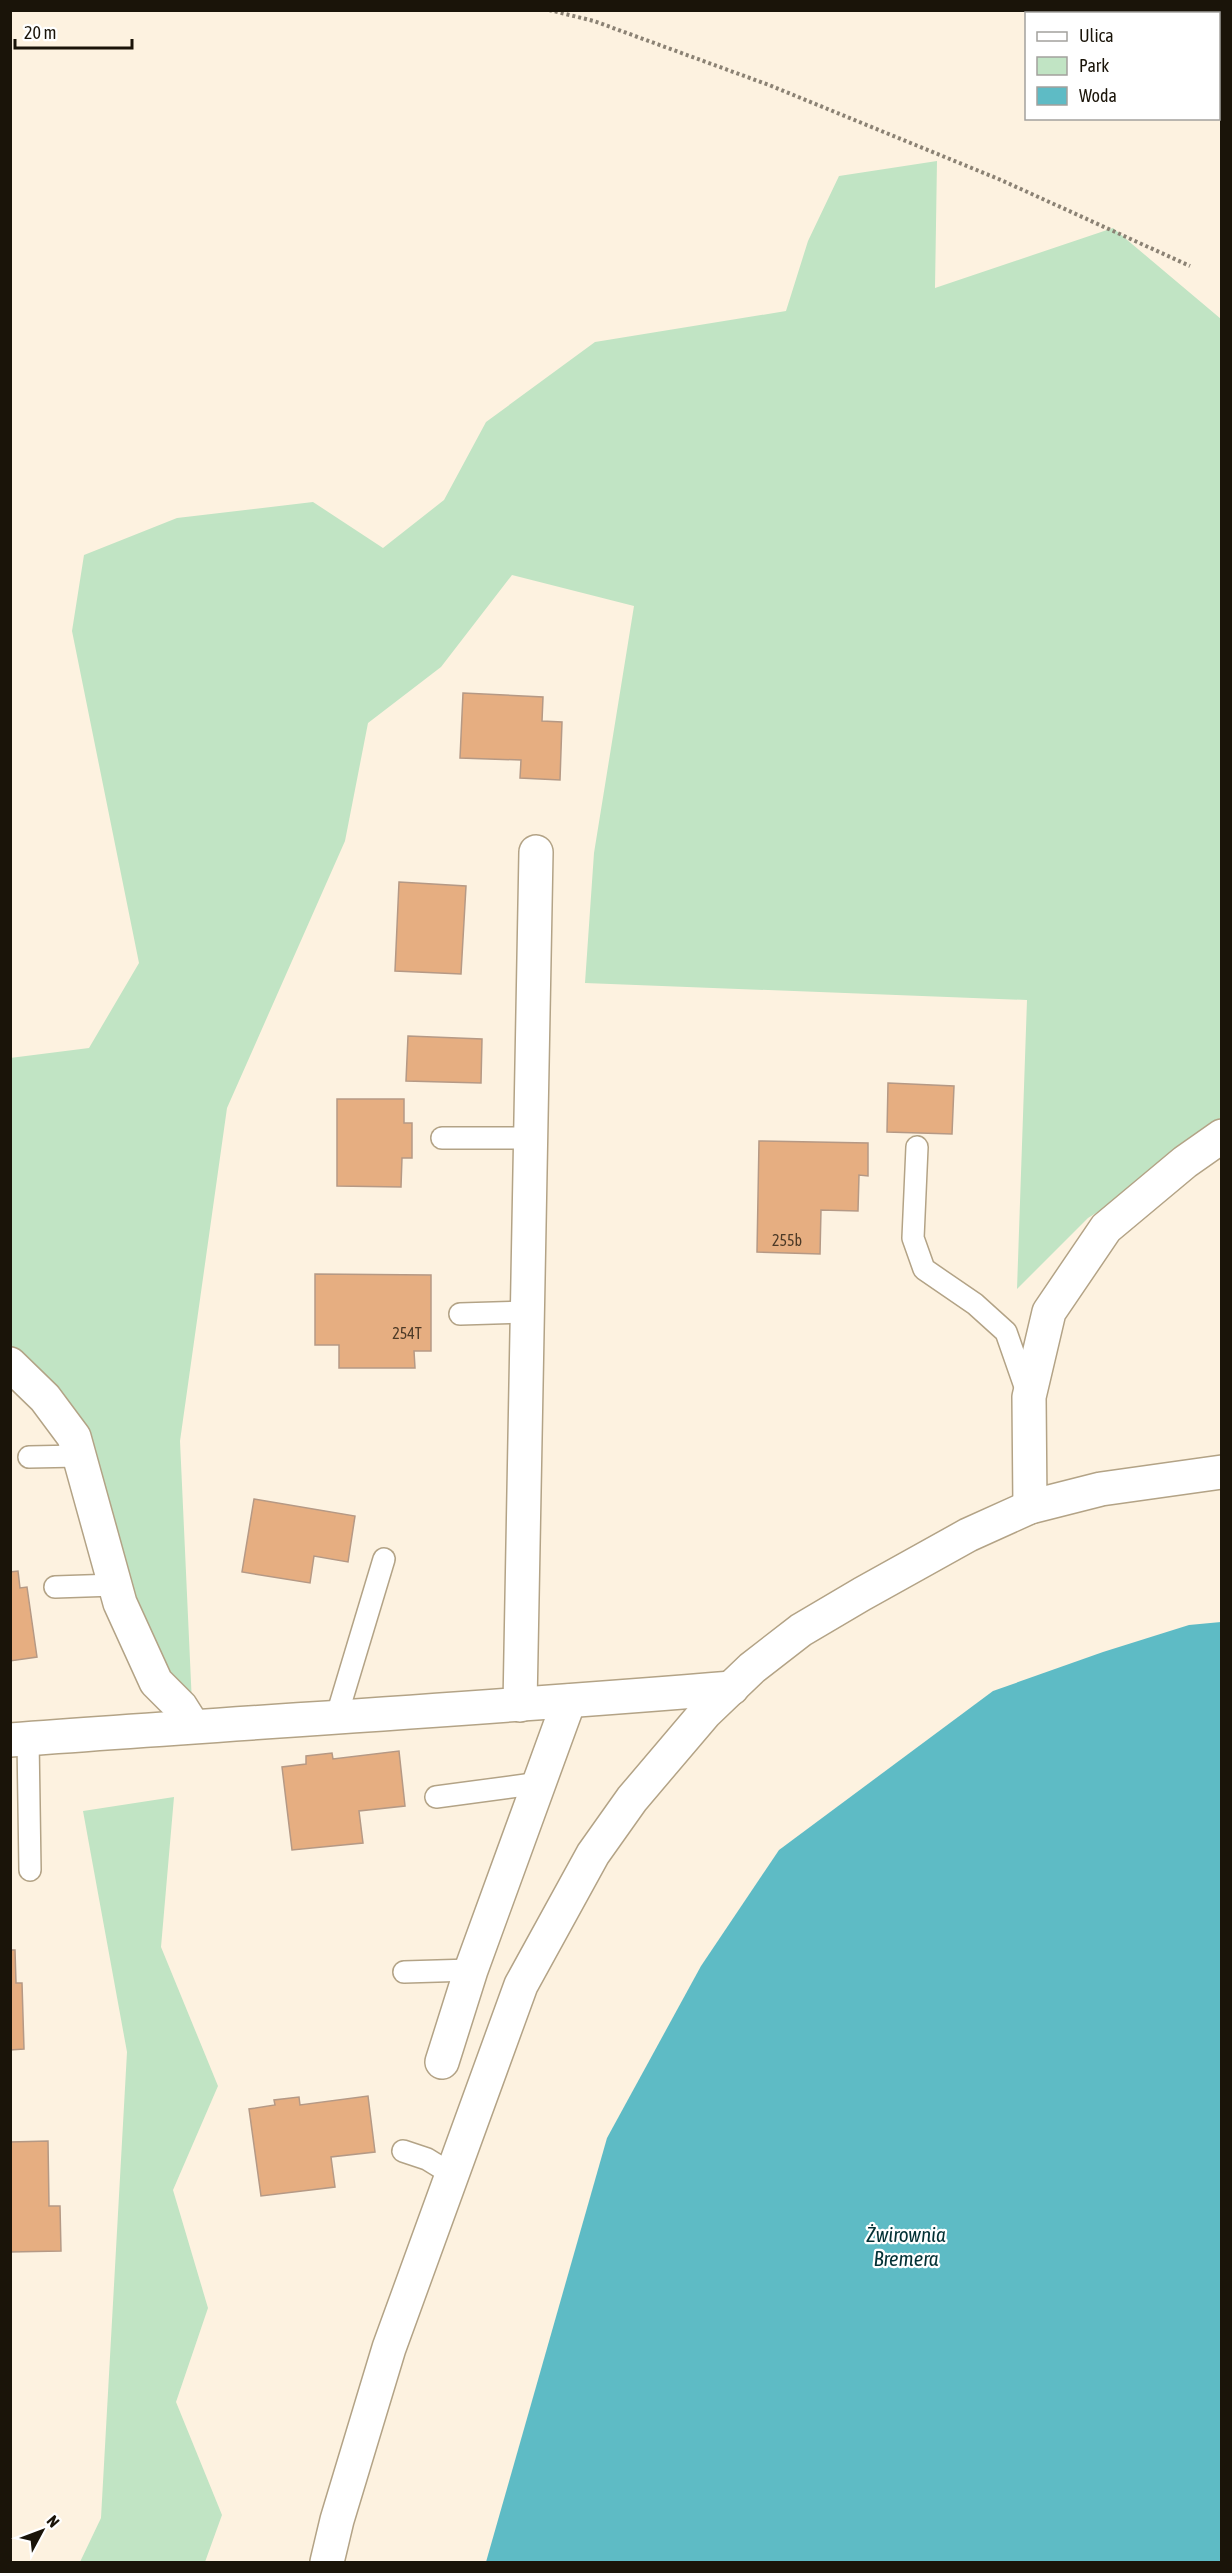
<svg xmlns="http://www.w3.org/2000/svg" width="1232" height="2573" font-family="'Asap Condensed',sans-serif">
  <style>
    .green { fill: #c1e4c4 }
    .water { fill: #5ebbc5 }
    .building { fill: #e6ae81; stroke: #b59985; stroke-width: 1.5 }
    .lines { fill: none; stroke-linecap: round; stroke-linejoin: round }
    .service-casing { stroke: #b3a386; stroke-width: 24 }
    .minor-casing { stroke: #b3a386; stroke-width: 36 }
    .tertiary-casing { stroke: #b3a386; stroke-width: 36 }
    .path { stroke: #8b8274; stroke-width: 4; stroke-dasharray: 3 3; stroke-linecap: butt }
    .service { stroke: #fff; stroke-width: 21 }
    .minor { stroke: #fff; stroke-width: 33 }
    .tertiary { stroke: #fff; stroke-width: 33 }
    .labels { text-anchor: middle; stroke-width: 4.5; stroke-linejoin: round; paint-order: stroke }
    .number-label { font-size: 16px; fill: #4d3a27 }
    .water-label { font-size: 21px; font-style: italic; fill: #023135; stroke: #fff }
  </style>
  <rect width="100%" height="100%" fill="#fdf2e0"/>
  <g class="green">
    <polygon points="937,161 935,288 1113,228 1221,319 1221,1134 1088,1218 1017,1289 1027,1000 585,983 594,853 634,606 512,575 441,667 368,723 345,841 227,1108 180,1441 193,1726 181,1707 85,1478 11,1364 10,1058 89,1048 139,963 72,631 84,555 177,518 313,502 383,548 444,500 486,422 595,342 786,311 808,241 839,176"/>
    <polygon points="174,1797 161,1947 218,2086 173,2190 208,2308 176,2402 222,2515 205,2562 80,2562 101,2518 127,2052 83,1811"/>
  </g>
  <polygon class="water" points="1221,1622 1221,2562 486,2562 607,2138 701,1966 779,1850 993,1691 1103,1652 1189,1625"/>
  <g class="building">
    <polygon points="463,693 543,697 542,721 562,722 560,780 520,778 521,760 460,758"/>
    <polygon points="399,882 466,886 461,974 395,971"/>
    <polygon points="408,1036 482,1039 481,1083 406,1081"/>
    <polygon points="888,1083 954,1086 952,1134 887,1132"/>
    <polygon points="337,1099 404,1099 404,1123 412,1123 412,1158 402,1158 401,1187 337,1186"/>
    <polygon points="759,1141 868,1143 868,1176 859,1175 858,1211 821,1210 820,1254 757,1252"/>
    <polygon points="315,1274 431,1275 431,1351 414,1351 415,1368 339,1368 339,1345 315,1345"/>
    <polygon points="254,1499 355,1516 348,1562 314,1556 310,1583 242,1572"/>
    <polygon points="18,1571 20,1588 27,1587 37,1657 10,1661 10,1572"/>
    <polygon points="399,1751 405,1806 359,1811 363,1843 292,1850 282,1767 306,1764 306,1756 332,1753 333,1759"/>
    <polygon points="10,1950 15,1950 16,1983 22,1983 24,2049 10,2050"/>
    <polygon points="368,2096 375,2152 331,2157 335,2187 261,2196 249,2109 275,2105 274,2100 299,2097 300,2105"/>
    <polygon points="48,2141 49,2206 60,2206 61,2251 10,2252 10,2142"/>
  </g>
  <g class="lines">
    <g class="service-casing">
      <g id="service">
        <polyline points="442,1138 530,1138"/>
        <polyline points="917,1147 913,1238 924,1269 975,1304 1006,1332 1028,1395"/>
        <polyline points="460,1314 527,1312"/>
        <polyline points="29,1457 79,1456"/>
        <polyline points="55,1587 115,1585"/>
        <polyline points="337,1715 384,1559"/>
        <polyline points="28,1739 30,1870"/>
        <polyline points="436,1797 540,1783"/>
        <polyline points="404,1972 471,1970"/>
        <polyline points="403,2151 427,2159 453,2175"/>
      </g>
    </g>
    <g class="minor-casing">
      <g id="minor">
        <polyline points="10,1364 45,1398 74,1437 120,1603 156,1682 181,1707 193,1726"/>
        <polyline points="1030,1507 1029,1397 1049,1312 1106,1228 1185,1162 1222,1136"/>
        <polyline points="520,1705 536,852"/>
        <path d="M10 1740C251 1722 491 1708 732 1688"/>
        <polyline points="442,2062 471,1970 569,1701"/>
      </g>
    </g>
    <g class="tertiary-casing">
      <polyline id="tertiary" points="327,2562 337,2520 389,2348 521,1985 593,1854 632,1799 705,1713 752,1668 801,1630 862,1594 968,1535 1030,1507 1101,1489 1222,1472"/>
    </g>
    <polyline class="path" points="549,10 594,21 769,85 1001,180 1190,266"/>
    <use href="#service" class="service"/>
    <use href="#minor" class="minor"/>
    <use href="#tertiary" class="tertiary"/>
  </g>
  <g class="labels">
    <g class="number-label">
      <text x="787" y="1246">255b</text>
      <text x="407" y="1339">254T</text>
    </g>
    <g class="water-label">
      <text x="906" y="2242">Żwirownia<tspan x="906" dy="24">Bremera</tspan></text>
    </g>
  </g>
  <rect width="1232" height="2573" fill="none" stroke="#1a1409" stroke-width="24"/>
  <rect x="1025" y="12" width="195" height="108" fill="#ffffff" stroke="#a3a19d" stroke-width="1.5"/>
  <rect x="1037" y="32" width="30" height="9" fill="#ffffff" stroke="#a3a19d" stroke-width="1.5"/>
  <text x="1079" y="42" font-size="18" fill="#1a1409">Ulica</text>
  <rect x="1037" y="57" width="30" height="18" fill="#c1e4c4" stroke="#a3a19d" stroke-width="1.5"/>
  <text x="1079" y="72" font-size="18" fill="#1a1409">Park</text>
  <rect x="1037" y="87" width="30" height="18" fill="#5ebbc5" stroke="#a3a19d" stroke-width="1.5"/>
  <text x="1079" y="102" font-size="18" fill="#1a1409">Woda</text>
  <g transform="translate(42 2531) rotate(49)" stroke="#ffffff" stroke-width="4.5" paint-order="stroke">
  <path d="M0-4.5L10 22L0 15L-10 22Z" fill="#1a1409"/>
  <text y="-9" font-size="16" font-weight="bold" text-anchor="middle" fill="#1a1409">N</text>
  </g>
  <path d="M15 39v9h117v-9" fill="none" stroke="#1a1409" stroke-width="3"/>
  <text x="24" y="39" font-size="18" fill="#1a1409" stroke="#ffffff" stroke-width="4.5" paint-order="stroke">20 m</text>
</svg>
